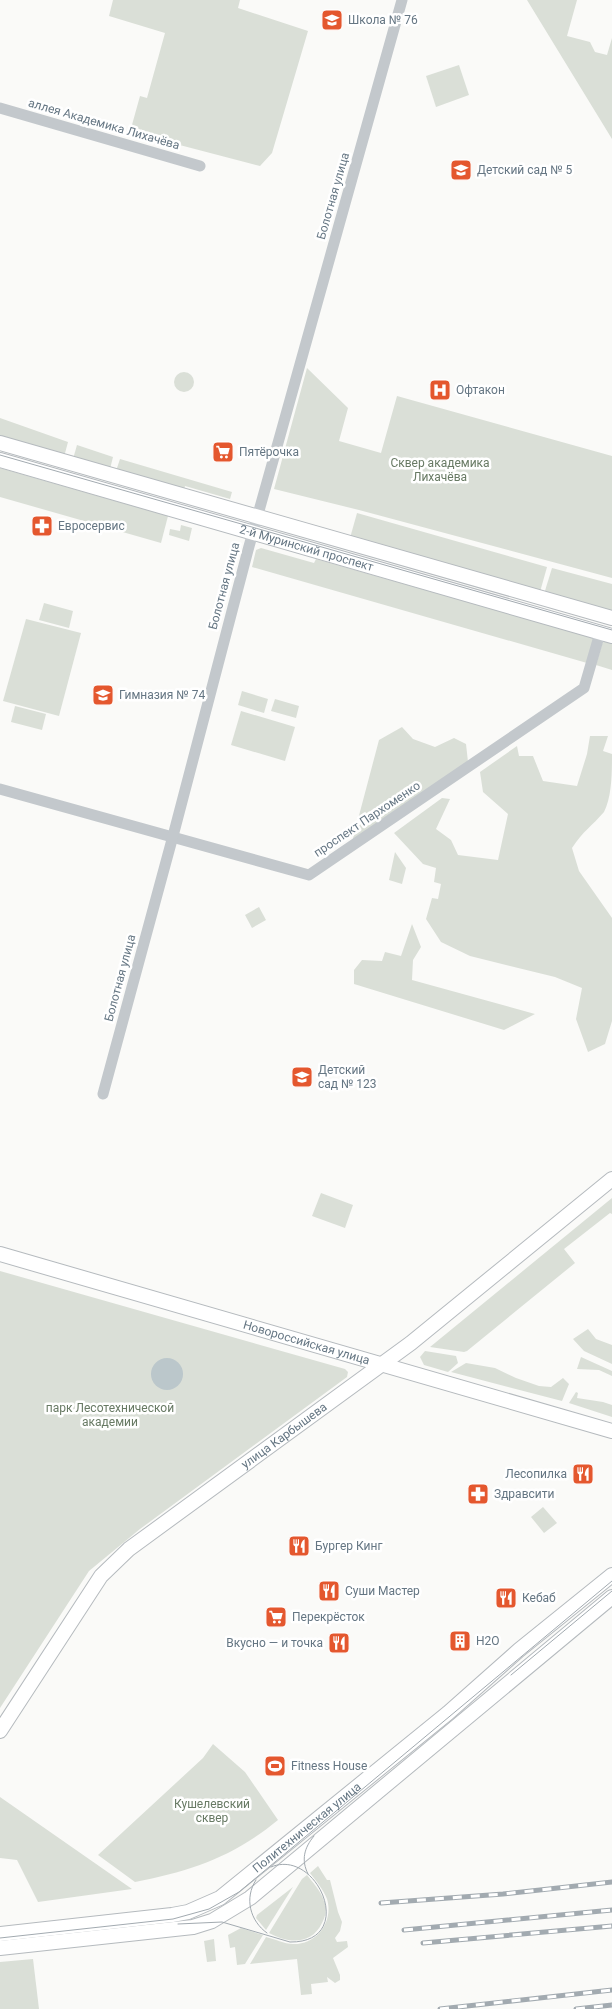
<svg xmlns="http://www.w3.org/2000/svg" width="612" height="2009" font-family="Roboto,sans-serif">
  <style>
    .green { fill: #dadfd7 }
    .water { fill: #bbc7cb }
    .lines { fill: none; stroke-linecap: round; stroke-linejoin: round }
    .major-casing { stroke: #b5babe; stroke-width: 16 }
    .minor { stroke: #c3c8cc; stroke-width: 11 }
    .major { stroke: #fff; stroke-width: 14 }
    .tram { stroke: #a2aab0; stroke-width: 1 }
    .rail-casing { stroke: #a2aab0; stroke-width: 5 }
    .rail { stroke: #fff; stroke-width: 3; stroke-dasharray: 9; stroke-linecap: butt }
    .labels { text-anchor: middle; stroke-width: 5; stroke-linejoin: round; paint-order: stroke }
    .poi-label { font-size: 12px; fill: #657683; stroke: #fff; text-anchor: start }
    .street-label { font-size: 12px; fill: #657683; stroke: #fff }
    .park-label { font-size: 12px; fill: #687a64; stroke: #fff }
  </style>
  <rect width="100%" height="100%" fill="#fafaf8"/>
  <g class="green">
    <polygon points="113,0 240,0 238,8 308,31 272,153 260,166 130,132 140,96 147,98 165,33 109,16"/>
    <polygon points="527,0 577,0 567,36 590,42 595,52 607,55 612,38 612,139"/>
    <polygon points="459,65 469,95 436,107 426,76"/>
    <polygon points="307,368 348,408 339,441 381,453 397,396 612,456 612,578 359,510 274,489"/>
    <circle cx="184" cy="382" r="10"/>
    <polygon points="0,418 68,442 64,457 0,438"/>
    <polygon points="77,445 113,457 110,469 73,459"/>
    <polygon points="120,459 232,492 230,499 185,486 184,490 116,471"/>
    <polygon points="0,468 168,516 161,543 0,497"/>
    <polygon points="357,513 547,567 540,592 350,538"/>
    <polygon points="181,525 192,528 189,541 169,535 170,529 180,531"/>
    <polygon points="261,548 314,563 316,559 595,638 587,663 252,567 256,550"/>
    <polygon points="552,568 612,584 612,613 544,594"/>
    <polygon points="44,603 73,611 69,628 39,620"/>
    <polygon points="26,619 81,633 59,716 3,701"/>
    <polygon points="603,641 612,643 612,670 596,665"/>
    <polygon points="242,691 268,699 264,713 238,705"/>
    <polygon points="275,699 299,706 296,718 271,711"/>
    <polygon points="15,706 46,714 42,730 11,722"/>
    <polygon points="241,711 295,727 285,761 231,745"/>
    <polygon points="402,727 413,739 435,747 454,738 466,744 468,762 352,842 379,740"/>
    <path d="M590 736H608L603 751 612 754C612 771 612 797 604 812 592 826 583 831 572 848L579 871 612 918V1021L605 1044 588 1052 576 1019 582 988 555 977 470 956 441 942 426 919 432 898 438 899 441 884 434 882 436 868 423 864 394 833 442 798 450 799 436 829 451 840 458 855 498 860 508 814 483 792 480 772 517 746 519 756H533L543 781 577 786 587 754Z"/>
    <polygon points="395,852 406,868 402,884 389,880"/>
    <polygon points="259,907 266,920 252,928 245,915"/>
    <polygon points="412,924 421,947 413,960 412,980 535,1014 504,1030 354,984 354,970 362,960 382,961 385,952 401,956"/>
    <polygon points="321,1193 353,1205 345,1228 312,1216"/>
    <polygon points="612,1198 612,1214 610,1213 564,1249 575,1263 467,1351 464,1352 430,1347"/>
    <polygon points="0,1271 345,1369 348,1372 347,1377 140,1529 89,1571 0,1708"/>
    <polygon points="588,1329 596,1339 612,1345 612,1364 584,1351 573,1339"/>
    <polygon points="425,1351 456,1356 458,1363 448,1372 424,1365 420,1357"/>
    <polygon points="581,1357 612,1371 612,1376 599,1370 577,1369"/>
    <polygon points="466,1363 495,1368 516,1378 539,1386 551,1387 563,1378 569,1384 562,1401 451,1372"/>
    <polygon points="576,1392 578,1393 577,1398 603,1402 612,1405 612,1417 569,1403"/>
    <polygon points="543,1507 557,1523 544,1533 531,1517"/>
    <path d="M213 1744 245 1772 278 1820C233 1857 191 1871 135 1882L98 1855 203 1758Z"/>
    <polygon points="0,1797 132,1889 38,1902 17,1860 0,1858"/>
    <path d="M318 1866 327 1880H330L338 1912 342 1922 340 1931 335 1938 337 1942 347 1941 348 1947 333 1958 340 1975V1980L335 1983 327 1977 328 1982 311 1984 312 1994 301 1995 297 1959 250 1964 266 1937C275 1939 284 1944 293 1944 316 1945 334 1922 327 1899 323 1889 316 1881 310 1873Z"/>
    <path d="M307 1875C313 1883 321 1891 324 1901 327 1908 326 1916 322 1923 311 1946 287 1943 269 1933L302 1879Z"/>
    <polygon points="293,1887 266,1930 256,1918 257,1915"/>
    <polygon points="241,1928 263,1935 245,1964 237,1965 235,1947 230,1948 228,1935"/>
    <polygon points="214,1939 216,1961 207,1962 204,1941"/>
    <polygon points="33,1959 39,2009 0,2009 0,1962"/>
  </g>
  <circle class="water" cx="167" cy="1374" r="16"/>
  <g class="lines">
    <g class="major-casing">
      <g id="major">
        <polyline points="0,443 612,618"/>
        <path id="s1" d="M0 460 612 636"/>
        <path id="s2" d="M0 1254 612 1431"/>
        <path id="s3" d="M0 1731 101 1576 129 1549 411 1343 612 1179"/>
        <path id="s4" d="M0 1934 172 1915 188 1912 220 1898 448 1713 519 1650 612 1575"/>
        <polyline points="0,1948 193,1927 212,1921 250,1898 612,1597"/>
      </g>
    </g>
    <g class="minor">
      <polyline points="0,108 200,166"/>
      <polyline points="0,789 309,875 584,688 600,633"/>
      <polyline points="103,1094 173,836 248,550 402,0"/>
    </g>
    <use href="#major" class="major"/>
    <g class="tram">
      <polyline points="0,455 612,630"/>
      <polyline points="511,1675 612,1591"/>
      <path d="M308 1874C301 1860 304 1848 314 1836"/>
      <path d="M256 1880C244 1898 250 1921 267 1933"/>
      <path d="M178 1924 222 1922 290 1942C358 1943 318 1847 271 1867"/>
      <polyline points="0,1938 173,1919 209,1909 239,1892 612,1581"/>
    </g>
    <g class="rail-casing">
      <g id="rail">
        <polyline points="381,1903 503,1894 612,1882"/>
        <polyline points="404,1930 612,1910"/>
        <polyline points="423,1943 612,1926"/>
        <polyline points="440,2009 612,1990"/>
        <polyline points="576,2009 612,2005"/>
      </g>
    </g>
    <use href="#rail" class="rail"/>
  </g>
  <defs>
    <g id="school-square" transform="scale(1.125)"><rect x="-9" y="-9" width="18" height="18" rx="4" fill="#e4572e" stroke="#fff"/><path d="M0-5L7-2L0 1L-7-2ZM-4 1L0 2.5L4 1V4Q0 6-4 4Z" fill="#fff"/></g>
    <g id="hospital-square" transform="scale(1.125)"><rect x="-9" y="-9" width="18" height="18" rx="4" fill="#e4572e" stroke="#fff"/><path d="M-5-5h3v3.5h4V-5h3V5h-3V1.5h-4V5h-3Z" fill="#fff"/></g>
    <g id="supermarket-square" transform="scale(1.125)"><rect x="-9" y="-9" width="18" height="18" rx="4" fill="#e4572e" stroke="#fff"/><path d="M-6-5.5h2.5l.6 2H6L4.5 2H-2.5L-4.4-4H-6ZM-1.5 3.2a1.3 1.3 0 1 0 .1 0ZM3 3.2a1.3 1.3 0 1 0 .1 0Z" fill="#fff"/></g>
    <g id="pharmacy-square" transform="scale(1.125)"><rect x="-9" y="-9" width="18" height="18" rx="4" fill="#e4572e" stroke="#fff"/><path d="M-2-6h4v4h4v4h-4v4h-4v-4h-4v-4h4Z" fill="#fff"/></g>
    <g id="restaurant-square" transform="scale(1.125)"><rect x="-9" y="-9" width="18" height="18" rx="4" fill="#e4572e" stroke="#fff"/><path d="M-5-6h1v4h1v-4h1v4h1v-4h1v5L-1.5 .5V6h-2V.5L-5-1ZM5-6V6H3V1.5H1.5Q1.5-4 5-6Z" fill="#fff"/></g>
    <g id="building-square" transform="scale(1.125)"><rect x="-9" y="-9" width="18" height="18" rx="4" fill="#e4572e" stroke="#fff"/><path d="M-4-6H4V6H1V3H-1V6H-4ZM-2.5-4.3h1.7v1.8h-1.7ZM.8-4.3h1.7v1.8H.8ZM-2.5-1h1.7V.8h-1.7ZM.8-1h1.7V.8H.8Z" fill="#fff"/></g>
    <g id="stadium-square" transform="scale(1.125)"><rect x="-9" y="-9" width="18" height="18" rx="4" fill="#e4572e" stroke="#fff"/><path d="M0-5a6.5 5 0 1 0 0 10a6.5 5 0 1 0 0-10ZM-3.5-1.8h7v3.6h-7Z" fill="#fff"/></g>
  </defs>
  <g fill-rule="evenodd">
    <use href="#school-square" x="332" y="20"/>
    <use href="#school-square" x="461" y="170"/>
    <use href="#hospital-square" x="440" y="390"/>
    <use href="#supermarket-square" x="223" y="452"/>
    <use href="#pharmacy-square" x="42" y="526"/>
    <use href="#school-square" x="103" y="695"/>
    <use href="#school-square" x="302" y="1077"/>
    <use href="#restaurant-square" x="583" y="1474"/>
    <use href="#pharmacy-square" x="478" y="1494"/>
    <use href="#restaurant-square" x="299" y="1546"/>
    <use href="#restaurant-square" x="329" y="1591"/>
    <use href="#restaurant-square" x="506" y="1598"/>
    <use href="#supermarket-square" x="276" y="1617"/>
    <use href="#building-square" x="460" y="1641"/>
    <use href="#restaurant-square" x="339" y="1643"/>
    <use href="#stadium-square" x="275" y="1766"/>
  </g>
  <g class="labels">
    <g class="poi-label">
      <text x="348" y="24">Школа № 76</text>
      <text x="477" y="174">Детский сад № 5</text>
      <text x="456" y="394">Офтакон</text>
      <text x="239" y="456">Пятёрочка</text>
      <text x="58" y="530">Евросервис</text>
      <text x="119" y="699">Гимназия № 74</text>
      <text x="318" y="1074">Детский<tspan x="318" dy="14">сад № 123</tspan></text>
      <text x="567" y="1478" text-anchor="end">Лесопилка</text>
      <text x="494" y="1498">Здравсити</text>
      <text x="315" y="1550">Бургер Кинг</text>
      <text x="345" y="1595">Суши Мастер</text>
      <text x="522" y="1602">Кебаб</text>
      <text x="292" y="1621">Перекрёсток</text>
      <text x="476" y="1645">H2O</text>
      <text x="323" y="1647" text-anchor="end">Вкусно — и точка</text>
      <text x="291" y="1770">Fitness House</text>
    </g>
    <g class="street-label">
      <text transform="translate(104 124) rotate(16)" y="4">аллея Академика Лихачёва</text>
      <text transform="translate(333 196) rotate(-74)" y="4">Болотная улица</text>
      <text dy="4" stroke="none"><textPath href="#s1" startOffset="319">2-й Муринский проспект</textPath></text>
      <text transform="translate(224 586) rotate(-75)" y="4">Болотная улица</text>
      <text transform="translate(367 819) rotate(-34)" y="4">проспект Пархоменко</text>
      <text transform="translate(120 978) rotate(-75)" y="4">Болотная улица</text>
      <text dy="4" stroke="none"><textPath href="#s2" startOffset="319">Новороссийская улица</textPath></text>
      <text dy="4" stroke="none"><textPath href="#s3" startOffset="416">улица Карбышева</textPath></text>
      <text dy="4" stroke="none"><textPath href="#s4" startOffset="336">Политехническая улица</textPath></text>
    </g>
    <g class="park-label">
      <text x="440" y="467">Сквер академика<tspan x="440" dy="14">Лихачёва</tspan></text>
      <text x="110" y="1412">парк Лесотехнической<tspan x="110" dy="14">академии</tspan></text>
      <text x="212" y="1808">Кушелевский<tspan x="212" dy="14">сквер</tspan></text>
    </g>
  </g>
</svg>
